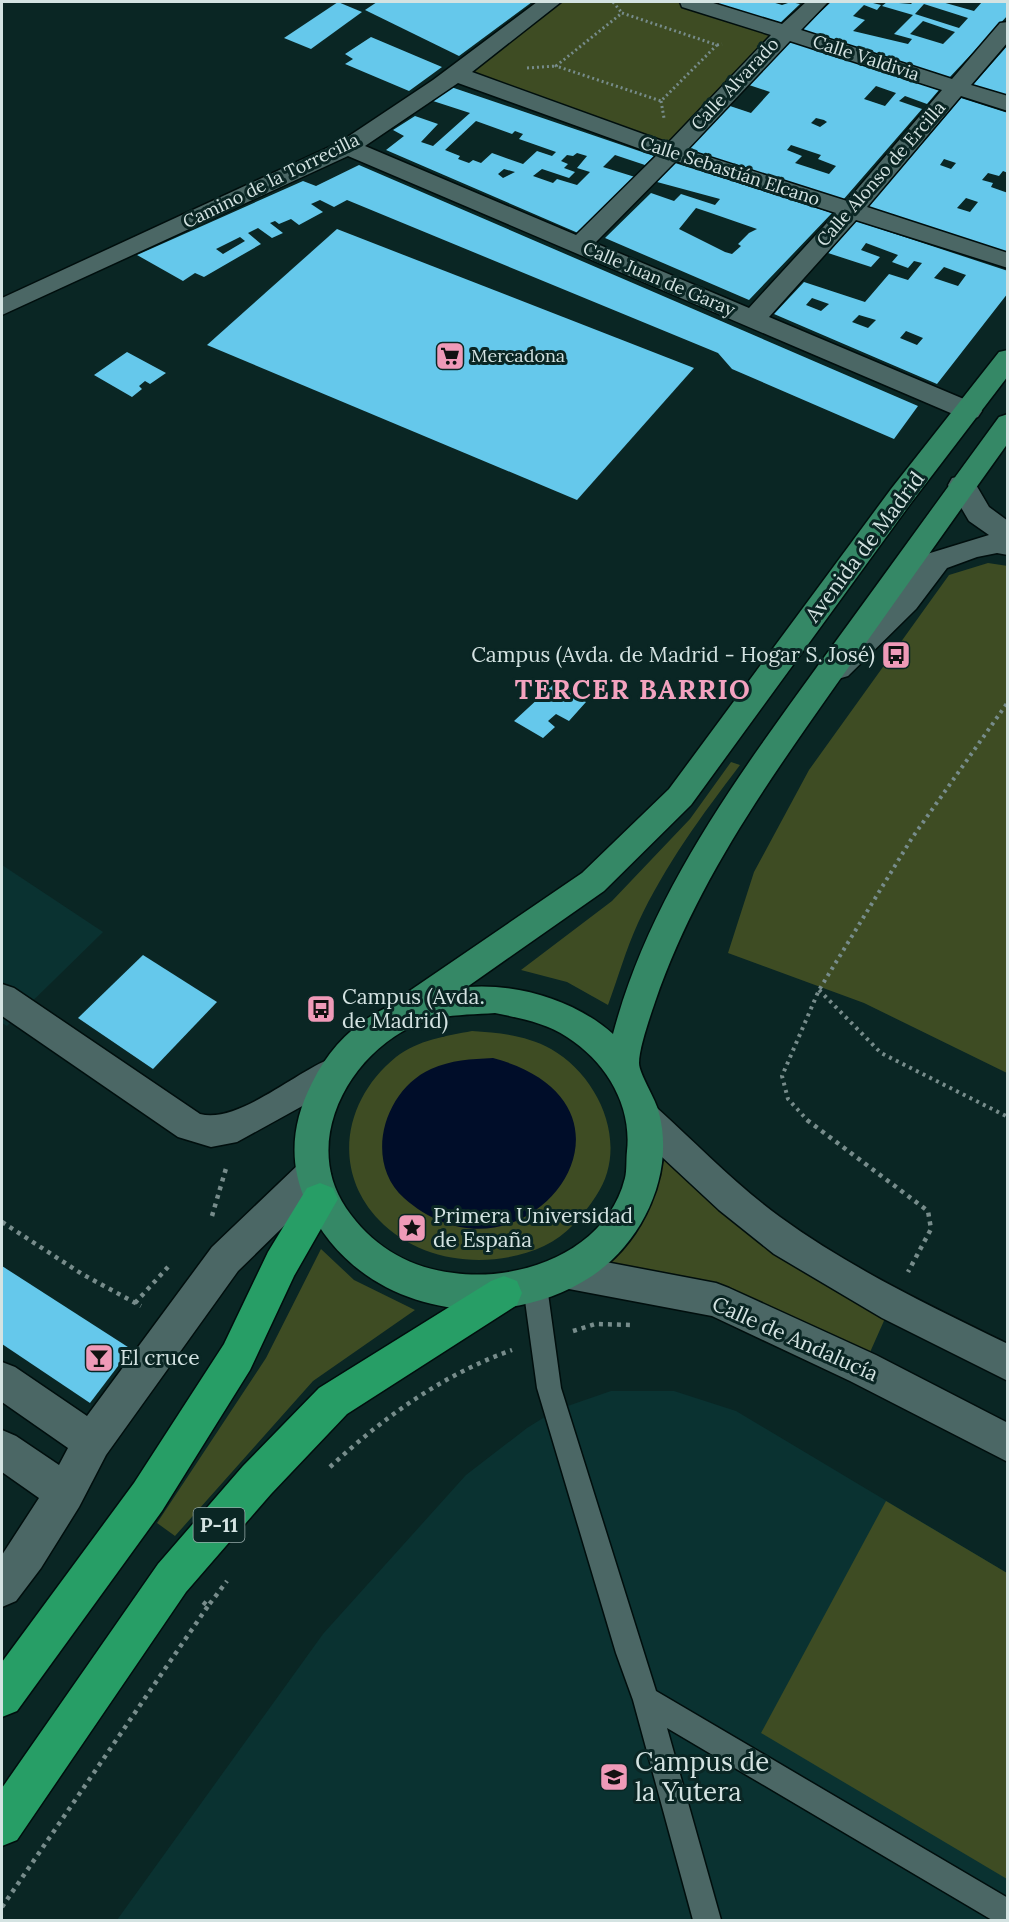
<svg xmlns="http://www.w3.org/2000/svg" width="1009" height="1922" font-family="Lora,serif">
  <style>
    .built { fill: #0a3231 }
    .green { fill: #3e4c23 }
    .water { fill: #000d29 }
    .building { fill: #65c8eb; fill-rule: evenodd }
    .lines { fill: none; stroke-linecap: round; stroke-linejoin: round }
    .lane-casing { stroke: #000e0d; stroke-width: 3 }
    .street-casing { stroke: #000e0d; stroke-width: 3 }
    .secondary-casing { stroke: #000e0d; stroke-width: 3 }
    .primary-casing { stroke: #000e0d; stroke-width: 3 }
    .highway-casing { stroke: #000e0d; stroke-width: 3 }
    .path-far2 { stroke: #778c8b; stroke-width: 3; stroke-dasharray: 2 3; stroke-linecap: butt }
    .path-far1 { stroke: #778c8b; stroke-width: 4; stroke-dasharray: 3 4.5; stroke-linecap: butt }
    .path { stroke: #778c8b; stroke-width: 4.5; stroke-dasharray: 4 5; stroke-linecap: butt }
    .lane { fill: #4b6765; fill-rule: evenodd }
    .street { fill: #4b6765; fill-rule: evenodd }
    .secondary { fill: #4b6765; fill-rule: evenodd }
    .primary { fill: #358866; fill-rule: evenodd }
    .highway { fill: #279e66; fill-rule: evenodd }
    .labels { text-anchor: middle; stroke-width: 6; stroke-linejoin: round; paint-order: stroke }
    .far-street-label { font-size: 18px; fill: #d4e3e2; stroke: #0a2624 }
    .far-poi-label { font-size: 18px; fill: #d4e3e2; stroke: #0a2624; text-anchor: start }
    .shield { fill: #0a2624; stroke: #97aaa9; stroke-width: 1.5 }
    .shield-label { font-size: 20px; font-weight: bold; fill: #d4e3e2 }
    .street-label { font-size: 21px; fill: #d4e3e2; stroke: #0a2624 }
    .poi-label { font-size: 21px; fill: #d4e3e2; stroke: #0a2624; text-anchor: start }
    .near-poi-label { font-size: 26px; fill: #d4e3e2; stroke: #0a2624; text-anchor: start }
    .district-label { font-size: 27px; font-weight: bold; letter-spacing: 1.5px; fill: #f3a3bf; stroke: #0a2624 }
  </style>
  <rect width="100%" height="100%" fill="#0a2624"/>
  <g class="built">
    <polygon points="2,865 103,932 7,1026 2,1023"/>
    <polygon points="611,1391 674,1391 736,1411 1007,1573 1007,1920 117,1920 323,1634 466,1475 527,1428 556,1410"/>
  </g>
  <g class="green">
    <polygon points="550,2 690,2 784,32 671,152 455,74"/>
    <polygon points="988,563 1008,566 1007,1073 864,1003 728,953 754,872 809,770 949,575"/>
    <path d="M731 762 740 765C702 815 665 865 638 923 626 949 618 978 608 1005L567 982 521 970 612 901 690 819Z"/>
    <path d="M472 1031C500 1033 526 1035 551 1049 600 1077 630 1146 596 1196 583 1216 566 1236 544 1246 492 1270 421 1264 379 1220 331 1170 344 1099 396 1057 418 1040 446 1036 472 1031Z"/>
    <polygon points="645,1119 891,1305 863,1368 712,1299 569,1272 608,1242"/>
    <polygon points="321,1249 354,1280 415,1310 313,1381 175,1536 157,1523 266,1358"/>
    <polygon points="886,1501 1007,1573 1007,1879 761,1733"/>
  </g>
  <path class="water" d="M493 1058C672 1106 523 1304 404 1198 363 1161 384 1090 431 1069 451 1060 471 1059 493 1058Z"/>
  <g class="building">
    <polygon points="338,2 362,12 311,49 284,38"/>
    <polygon points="377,2 532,2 459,56 365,10"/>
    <polygon points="711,2 772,2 782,5 791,2 800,4 779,24"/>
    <path d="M831 2H869L881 5 877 10 864 5 853 16 865 20 853 31 908 44 912 39 894 34 913 15 882 6 887 2 911 4 913 2H942L974 11 982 2H1008V15L949 78 801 30ZM924 4 968 18 959 28 915 14ZM923 21 955 32 943 44 910 34Z"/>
    <polygon points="371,37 442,67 409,91 345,64 353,59 345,54"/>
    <path d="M790 41 939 90 927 104 905 96 899 101 922 109 843 200 687 150 730 106 751 113 770 92 749 85ZM876 86 896 93 885 106 864 99ZM816 118 824 120 827 122 820 127 811 123ZM791 145 821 155 818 159 836 166 829 174 795 163 802 156 787 150Z"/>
    <polygon points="1008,45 1008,97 972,86"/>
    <path d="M451 87 654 156 645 165 615 155 603 167 635 177 578 233 386 150 404 136 393 130 415 116 438 124 421 142 433 146 470 113 433 101ZM476 121 512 134 515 131 523 134 519 139 556 152 552 156 537 151 523 164 492 153 481 163 473 160 469 163 458 159 460 156 445 150ZM577 153 587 156 577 168 590 172 577 185 557 179 553 183 533 176 542 169 569 178 575 172 564 168 568 164 561 161 567 155 573 156ZM504 169 515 172 503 178 498 174Z"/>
    <path d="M961 98 1008 113V173L1003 171 999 176 988 173 982 180 993 183 991 187 1008 193V253L867 208ZM944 159 956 163 951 169 940 165ZM966 198 978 202 970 212 957 208Z"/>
    <path d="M675 163 735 182 832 213 749 300 605 238 651 193 674 201 681 194 715 205 720 199 657 182ZM696 208 708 212 757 229 749 233 738 244 741 246 732 254 725 252 679 229Z"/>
    <path d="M359 165 918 406 894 439 732 369 718 353 347 200 334 207 320 200 311 204 323 212 299 225 291 219 279 224 275 221 270 223 283 233 272 238 258 228 248 233 261 244 204 277 195 273 183 281 137 255 303 181 316 186ZM240 237 245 241 223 254 216 249Z"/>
    <path d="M856 221 1008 271V293L937 384 774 314 804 282 865 302 889 274 908 280 922 263 914 261 908 268 892 262 898 255 866 243 861 250 880 257 871 267 828 253ZM944 267 966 275 958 286 934 278ZM812 298 829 304 821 311 806 305ZM859 315 876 320 868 328 852 322ZM906 331 923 338 917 345 900 338Z"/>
    <polygon points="337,229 694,368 577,500 207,345"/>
    <polygon points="127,352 166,373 150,384 145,381 139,386 142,389 132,397 94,375"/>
    <polygon points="554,684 586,702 569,721 556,714 548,721 555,727 543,738 514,721"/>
    <polygon points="143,955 217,1002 153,1069 78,1018"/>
    <polygon points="2,1266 131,1349 90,1403 2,1344"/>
  </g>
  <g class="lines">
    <g class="lane-casing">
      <polygon id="lane" points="535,1275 543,1278 547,1286 561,1388 656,1691 1008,1898 1008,1920 992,1920 667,1728 721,1920 693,1920 633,1700 616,1653 537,1388 523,1286 527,1278"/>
    </g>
    <g class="street-casing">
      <g id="street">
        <path d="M537 2H561L472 72 668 143 771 35 682 7 680 2H710L782 24 806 2H828L801 30 952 79 1000 23 1008 22V42L971 85 1008 96V111L961 96 867 207 1008 253V268L856 220 769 317 978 405 982 411 978 417 969 420 960 417 348 156 2 315V298L340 142 433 80ZM790 41 942 90 847 201 687 150ZM458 83 657 155 576 235 365 146ZM676 161 836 213 749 308 595 243Z"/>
        <polygon points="962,476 972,478 989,507 1008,521 1008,555 997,553 977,557 947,568 916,609 848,676 838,679 828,676 823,668 828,660 896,595 927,554 989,535 969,521 948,485 952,478"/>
        <path d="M2 984 14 988 200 1114C238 1124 295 1072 332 1058L344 1063 349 1073 344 1083 237 1142 211 1147 178 1137 2 1016Z"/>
        <polygon points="313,1158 326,1163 331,1174 326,1185 238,1271 106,1455 79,1507 41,1568 16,1601 2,1607 2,1555 39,1498 2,1472 2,1430 16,1436 59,1465 68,1448 2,1402 2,1362 15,1367 87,1416 212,1247 300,1163"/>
      </g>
    </g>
    <g class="secondary-casing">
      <g id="secondary">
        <path d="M645 1104 657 1108C698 1145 736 1185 780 1217 850 1268 930 1306 1008 1344V1381L882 1318 774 1254 719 1210 633 1130 628 1119 633 1108Z"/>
        <polygon points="569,1255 716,1283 729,1288 876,1355 1008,1423 1008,1462 850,1381 712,1316 569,1289 556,1284 551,1272 556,1260"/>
      </g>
    </g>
    <g class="primary-casing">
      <path id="primary" d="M1008 350V376L911 503 691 805 604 891 467 987C517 983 575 1000 613 1034 649 897 735 780 817 667 878 584 938 500 999 417L1008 414V443C950 524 893 605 836 685 765 786 695 885 655 1002 650 1017 639 1048 639 1063 639 1074 656 1099 659 1113 675 1173 643 1242 592 1276 496 1339 355 1312 306 1202 288 1162 292 1122 312 1083 331 1044 361 1016 402 1001L405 994 582 873 669 789 891 489 999 352ZM495 1013C520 1018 546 1023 567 1037 606 1062 632 1105 627 1151 626 1160 627 1170 625 1178 607 1251 521 1282 454 1273 409 1268 372 1246 346 1208 302 1143 347 1058 411 1027 436 1014 468 1015 495 1013Z"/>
    </g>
    <g class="highway-casing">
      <g id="highway">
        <polygon points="320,1183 333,1188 338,1199 294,1276 250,1370 162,1511 17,1711 2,1717 2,1662 134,1483 224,1344 268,1252 307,1188"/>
        <polygon points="504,1276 517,1281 522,1293 517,1305 347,1414 271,1494 186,1592 17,1840 2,1846 2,1788 158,1564 243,1466 319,1388 491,1281"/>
      </g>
    </g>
    <g class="path-far2">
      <polyline points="613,2 622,13"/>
      <polygon points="622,13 717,45 661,101 556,66"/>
      <polyline points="717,45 722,44"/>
      <polyline points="527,68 556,66"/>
      <polyline points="661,101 664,118"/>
    </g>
    <g class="path-far1">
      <polyline points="819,990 881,1053 1008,1117"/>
      <polyline points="809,1122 788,1099 782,1076 819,990 912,838 1008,702"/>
    </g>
    <g class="path">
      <polyline points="807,1120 928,1211 931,1229 908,1272"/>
      <polyline points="212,1216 227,1165"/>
      <polyline points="2,1222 82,1274 141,1306"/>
      <polyline points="135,1303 168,1267"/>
      <polyline points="573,1331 595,1324 631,1325"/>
      <path d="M330 1467C384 1417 442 1375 512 1350"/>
      <polyline points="203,1602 208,1606 227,1581"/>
      <polyline points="2,1907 208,1606"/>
    </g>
    <use href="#lane" class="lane"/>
    <use href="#street" class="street"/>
    <use href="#secondary" class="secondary"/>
    <use href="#primary" class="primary"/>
    <use href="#highway" class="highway"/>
  </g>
  <defs>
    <g id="supermarket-square" transform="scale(1.5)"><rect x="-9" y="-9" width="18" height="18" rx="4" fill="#ef9ab8" stroke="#0a2624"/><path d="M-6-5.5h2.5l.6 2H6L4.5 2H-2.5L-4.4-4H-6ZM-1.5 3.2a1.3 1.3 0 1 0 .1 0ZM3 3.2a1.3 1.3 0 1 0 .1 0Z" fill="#111"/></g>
    <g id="bus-square" transform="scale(1.5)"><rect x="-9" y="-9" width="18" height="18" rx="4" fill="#ef9ab8" stroke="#0a2624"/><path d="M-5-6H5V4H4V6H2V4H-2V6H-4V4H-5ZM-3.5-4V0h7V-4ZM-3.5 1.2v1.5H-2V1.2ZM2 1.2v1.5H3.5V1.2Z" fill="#111"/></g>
    <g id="sight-square" transform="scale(1.5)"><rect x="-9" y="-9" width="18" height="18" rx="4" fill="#ef9ab8" stroke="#0a2624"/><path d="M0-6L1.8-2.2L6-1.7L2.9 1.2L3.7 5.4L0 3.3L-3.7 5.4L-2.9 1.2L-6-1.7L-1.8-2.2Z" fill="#111"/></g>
    <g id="bar-square" transform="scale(1.5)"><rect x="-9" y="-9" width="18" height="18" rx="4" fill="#ef9ab8" stroke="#0a2624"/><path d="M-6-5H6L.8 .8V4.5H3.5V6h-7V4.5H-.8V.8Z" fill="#111"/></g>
    <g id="university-square" transform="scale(1.5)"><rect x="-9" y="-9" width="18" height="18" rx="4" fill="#ef9ab8" stroke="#0a2624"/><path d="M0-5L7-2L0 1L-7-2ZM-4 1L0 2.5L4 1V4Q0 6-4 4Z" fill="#111"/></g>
  </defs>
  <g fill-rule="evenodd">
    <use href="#supermarket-square" x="450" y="356"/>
    <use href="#bus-square" x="896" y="655"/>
    <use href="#bus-square" x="321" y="1009"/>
    <use href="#sight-square" x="412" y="1228"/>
    <use href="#bar-square" x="99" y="1358"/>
    <use href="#university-square" x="614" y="1777"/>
  </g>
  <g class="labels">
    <g class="far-street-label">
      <text transform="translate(866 58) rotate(18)" y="6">Calle Valdivia</text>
      <text transform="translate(735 84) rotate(-47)" y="6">Calle Alvarado</text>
      <text transform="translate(730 171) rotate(18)" y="6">Calle Sebastián Elcano</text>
      <text transform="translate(881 174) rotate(-49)" y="6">Calle Alonso de Ercilla</text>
      <text transform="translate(271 181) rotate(-26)" y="6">Camino de la Torrecilla</text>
      <text transform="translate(659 279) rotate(23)" y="6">Calle Juan de Garay</text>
    </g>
    <g class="far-poi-label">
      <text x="471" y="362">Mercadona</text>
    </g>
    <rect class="shield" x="193.5" y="1508" width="51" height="34" rx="4.5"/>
    <g class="shield-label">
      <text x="219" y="1532">P-11</text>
    </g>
    <g class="street-label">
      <text transform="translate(865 547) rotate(-53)" y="7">Avenida de Madrid</text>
      <text transform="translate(795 1339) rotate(24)" y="7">Calle de Andalucía</text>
    </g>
    <g class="poi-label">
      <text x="875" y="662" text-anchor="end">Campus (Avda. de Madrid - Hogar S. José)</text>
      <text x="342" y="1004">Campus (Avda.<tspan x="342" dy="24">de Madrid)</tspan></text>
      <text x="433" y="1223">Primera Universidad<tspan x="433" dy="24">de España</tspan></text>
      <text x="120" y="1365">El cruce</text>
    </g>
    <g class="near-poi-label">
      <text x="635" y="1771">Campus de<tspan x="635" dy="30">la Yutera</tspan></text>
    </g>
    <g class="district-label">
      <text x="633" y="699">TERCER BARRIO</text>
    </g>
  </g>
  <rect width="1009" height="1922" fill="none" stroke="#d4e3e2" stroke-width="6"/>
</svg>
